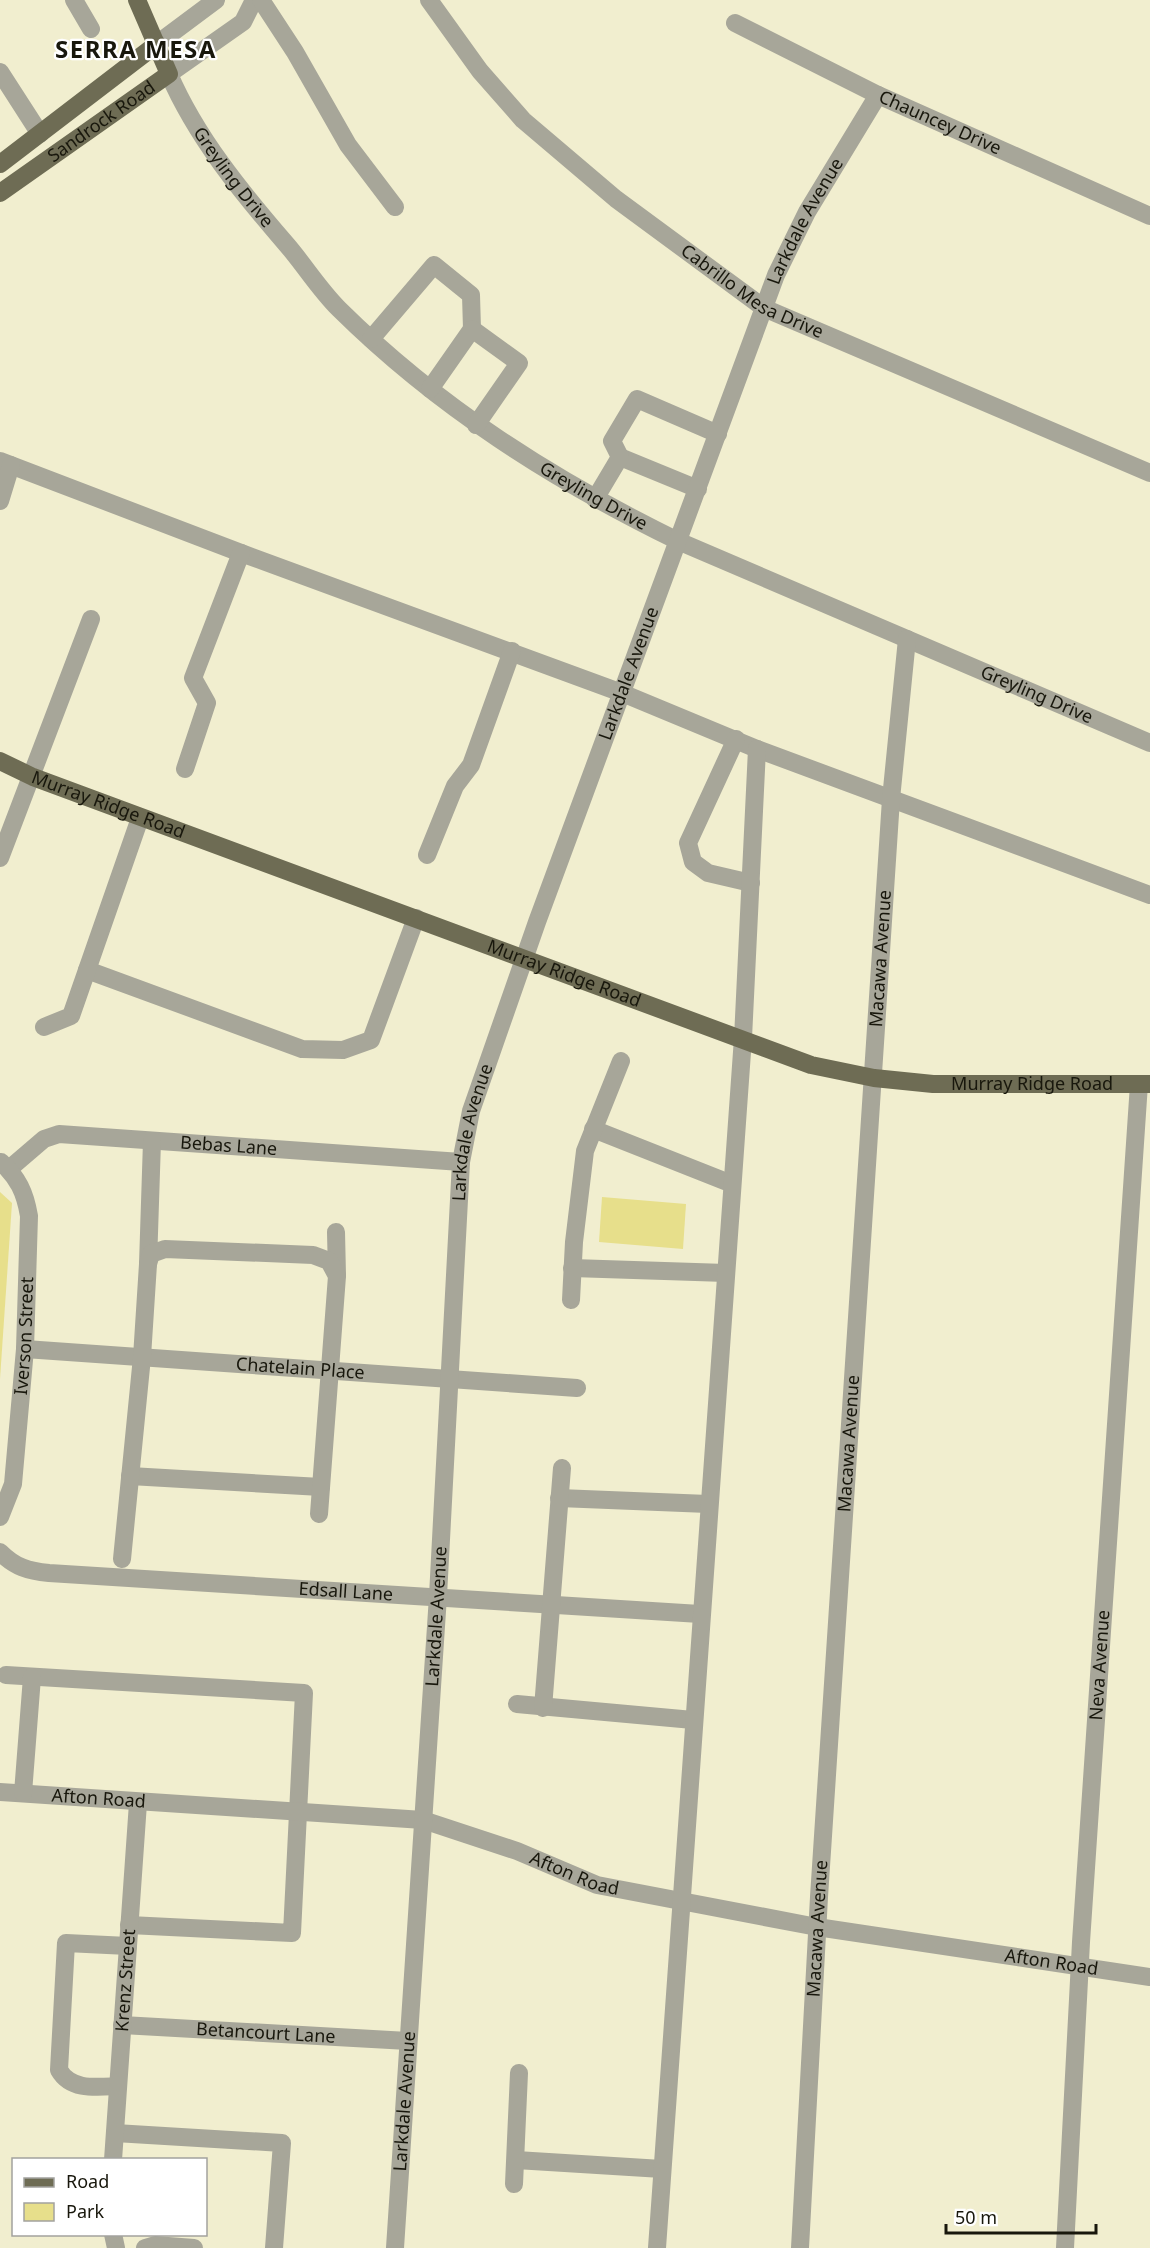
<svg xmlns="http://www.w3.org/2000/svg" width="1150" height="2248" font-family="'Noto Sans',sans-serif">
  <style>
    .green { fill: #e7df8b }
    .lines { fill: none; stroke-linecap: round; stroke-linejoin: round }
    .minor { stroke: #a7a699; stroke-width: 18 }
    .major { stroke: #6e6c54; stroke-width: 18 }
    .labels { text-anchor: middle; stroke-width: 4.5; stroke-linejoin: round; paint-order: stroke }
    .street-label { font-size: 18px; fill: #18170c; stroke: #fff }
    .district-label { font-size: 24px; font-weight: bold; letter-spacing: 1.5px; fill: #18170c; stroke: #fff }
  </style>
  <rect width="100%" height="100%" fill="#f1eecf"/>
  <g class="green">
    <polygon points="0,1192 12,1203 0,1379"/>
    <polygon points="602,1197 686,1204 683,1249 599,1242"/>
  </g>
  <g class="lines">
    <g class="minor">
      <polyline points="74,0 91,29"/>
      <path id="s1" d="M254 0 243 22 169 74C196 137 242 193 287 245 305 266 319 289 339 309 438 407 553 480 678 541L1150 743"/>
      <polyline points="261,0 295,52 348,145 395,207"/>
      <path id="s2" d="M429 0 480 71 523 120 616 199 764 308 1150 473"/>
      <path id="s3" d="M735 23 878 95 1150 216"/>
      <polyline points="157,44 216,0"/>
      <polyline points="0,72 40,134"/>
      <polyline points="371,339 434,265 471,295 472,329"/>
      <polyline points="430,389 472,329 519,363 476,425"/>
      <polyline points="620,457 698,489"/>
      <polyline points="0,461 241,553 622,693 757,749 1150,895"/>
      <polyline points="595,499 620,457 612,441 637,399 718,434"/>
      <polyline points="0,501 11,465"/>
      <polyline points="736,739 688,843 693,862 708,873 751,883"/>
      <polyline points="185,769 207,703 193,678 241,553"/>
      <polyline points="427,855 455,786 471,765 512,651"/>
      <polyline points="0,858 91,619"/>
      <polyline points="87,970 302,1049 343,1050 371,1040 416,918"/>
      <polyline points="44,1027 71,1016 140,818"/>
      <polyline points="593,1129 732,1184"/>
      <path id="s4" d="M9 1169 44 1139 59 1134 461 1162"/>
      <polyline points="336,1232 337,1275"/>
      <polyline points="148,1264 152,1141"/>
      <polyline points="572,1268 726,1273"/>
      <polyline points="571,1300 574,1242 585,1151 621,1061"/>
      <path id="s5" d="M25 1349 577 1388"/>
      <polyline points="130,1476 321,1487"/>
      <polyline points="559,1498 708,1504"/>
      <path id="s6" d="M0 1517 13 1484 25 1349 29 1216C25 1192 18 1178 1 1162"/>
      <path id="s7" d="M0 1552C15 1567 28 1571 49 1573L700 1614"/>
      <polyline points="122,1559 142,1357 148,1264 151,1254 165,1249 313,1255 329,1261 337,1276 319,1514"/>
      <polyline points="6,1675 304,1693 292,1933 129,1925"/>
      <polyline points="517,1704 693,1720"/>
      <polyline points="543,1708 562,1468"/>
      <path id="s8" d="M0 1792 423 1820 517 1851 597 1885 817 1927 1150 1977"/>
      <polyline points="23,1793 32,1677"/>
      <path id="s9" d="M122 2025 408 2041"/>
      <path d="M118 2086C97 2087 71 2091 59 2070L66 1943 128 1946"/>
      <polyline points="115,2133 282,2143 274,2248"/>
      <path id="s10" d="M113 2160 138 1803"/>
      <polyline points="516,2160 662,2169"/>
      <polyline points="514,2184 519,2073"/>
      <polyline points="113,2234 116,2248"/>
      <polyline points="145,2248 155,2245 194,2248"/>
      <path id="s11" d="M395 2248 438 1596 461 1162 471 1111 537 922 776 275 807 212 878 95"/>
      <polyline points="657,2248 743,1038 757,749"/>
      <path id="s12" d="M800 2248 819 1897 891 799 907 639"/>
      <path id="s13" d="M1065 2248 1081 1942 1139 1084"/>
    </g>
    <g class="major">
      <polyline points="0,164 157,44"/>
      <path id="s14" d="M0 193 169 74 137 0"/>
      <path id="s15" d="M0 761 33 777 811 1065 874 1078 933 1084H1150"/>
    </g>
  </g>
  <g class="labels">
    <g class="street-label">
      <text dy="6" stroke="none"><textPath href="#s14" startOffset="124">Sandrock Road</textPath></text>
      <text dy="6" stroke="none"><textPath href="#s3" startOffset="228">Chauncey Drive</textPath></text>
      <text dy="6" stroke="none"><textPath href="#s1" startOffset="237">Greyling Drive</textPath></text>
      <text dy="6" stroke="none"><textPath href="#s11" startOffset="2091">Larkdale Avenue</textPath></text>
      <text dy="6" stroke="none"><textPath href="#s2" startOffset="440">Cabrillo Mesa Drive</textPath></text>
      <text dy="6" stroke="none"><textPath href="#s1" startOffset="723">Greyling Drive</textPath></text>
      <text dy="6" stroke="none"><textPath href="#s11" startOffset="1605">Larkdale Avenue</textPath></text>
      <text dy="6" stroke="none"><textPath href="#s1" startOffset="1209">Greyling Drive</textPath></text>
      <text dy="6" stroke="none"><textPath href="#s15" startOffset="117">Murray Ridge Road</textPath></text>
      <text dy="6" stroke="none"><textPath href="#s12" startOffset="1292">Macawa Avenue</textPath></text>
      <text dy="6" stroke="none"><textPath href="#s15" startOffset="603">Murray Ridge Road</textPath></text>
      <text dy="6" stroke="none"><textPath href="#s15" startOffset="1089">Murray Ridge Road</textPath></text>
      <text dy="6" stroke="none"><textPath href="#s11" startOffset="1119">Larkdale Avenue</textPath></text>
      <text dy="6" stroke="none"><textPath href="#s4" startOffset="232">Bebas Lane</textPath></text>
      <text dy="6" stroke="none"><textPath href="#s6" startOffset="184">Iverson Street</textPath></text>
      <text dy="6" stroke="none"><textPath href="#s5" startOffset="276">Chatelain Place</textPath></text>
      <text dy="6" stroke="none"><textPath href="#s12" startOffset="806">Macawa Avenue</textPath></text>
      <text dy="6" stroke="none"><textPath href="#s7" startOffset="352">Edsall Lane</textPath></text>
      <text dy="6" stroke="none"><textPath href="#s11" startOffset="633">Larkdale Avenue</textPath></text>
      <text dy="6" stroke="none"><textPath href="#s13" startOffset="584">Neva Avenue</textPath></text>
      <text dy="6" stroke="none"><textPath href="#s8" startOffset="99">Afton Road</textPath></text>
      <text dy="6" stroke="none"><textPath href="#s8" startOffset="585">Afton Road</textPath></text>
      <text dy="6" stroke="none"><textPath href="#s12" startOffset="320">Macawa Avenue</textPath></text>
      <text dy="6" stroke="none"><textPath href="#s8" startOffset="1071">Afton Road</textPath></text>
      <text dy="6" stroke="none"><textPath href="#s10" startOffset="180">Krenz Street</textPath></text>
      <text dy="6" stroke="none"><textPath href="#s9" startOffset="144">Betancourt Lane</textPath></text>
      <text dy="6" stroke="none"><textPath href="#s11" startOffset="147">Larkdale Avenue</textPath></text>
    </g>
    <g class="district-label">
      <text x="136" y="58">SERRA MESA</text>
    </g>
  </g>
  <rect x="12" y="2158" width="195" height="78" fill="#ffffff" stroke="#a3a29e" stroke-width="1.5"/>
  <rect x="24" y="2178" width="30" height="9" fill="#6e6c54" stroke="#a3a29e" stroke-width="1.5"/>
  <text x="66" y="2188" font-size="18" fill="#18170c">Road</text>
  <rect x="24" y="2203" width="30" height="18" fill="#e7df8b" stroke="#a3a29e" stroke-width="1.5"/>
  <text x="66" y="2218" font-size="18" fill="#18170c">Park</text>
  <path d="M946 2224v9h150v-9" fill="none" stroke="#18170c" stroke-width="3"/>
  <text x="955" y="2224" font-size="18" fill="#18170c" stroke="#ffffff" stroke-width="4.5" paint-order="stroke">50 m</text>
</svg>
